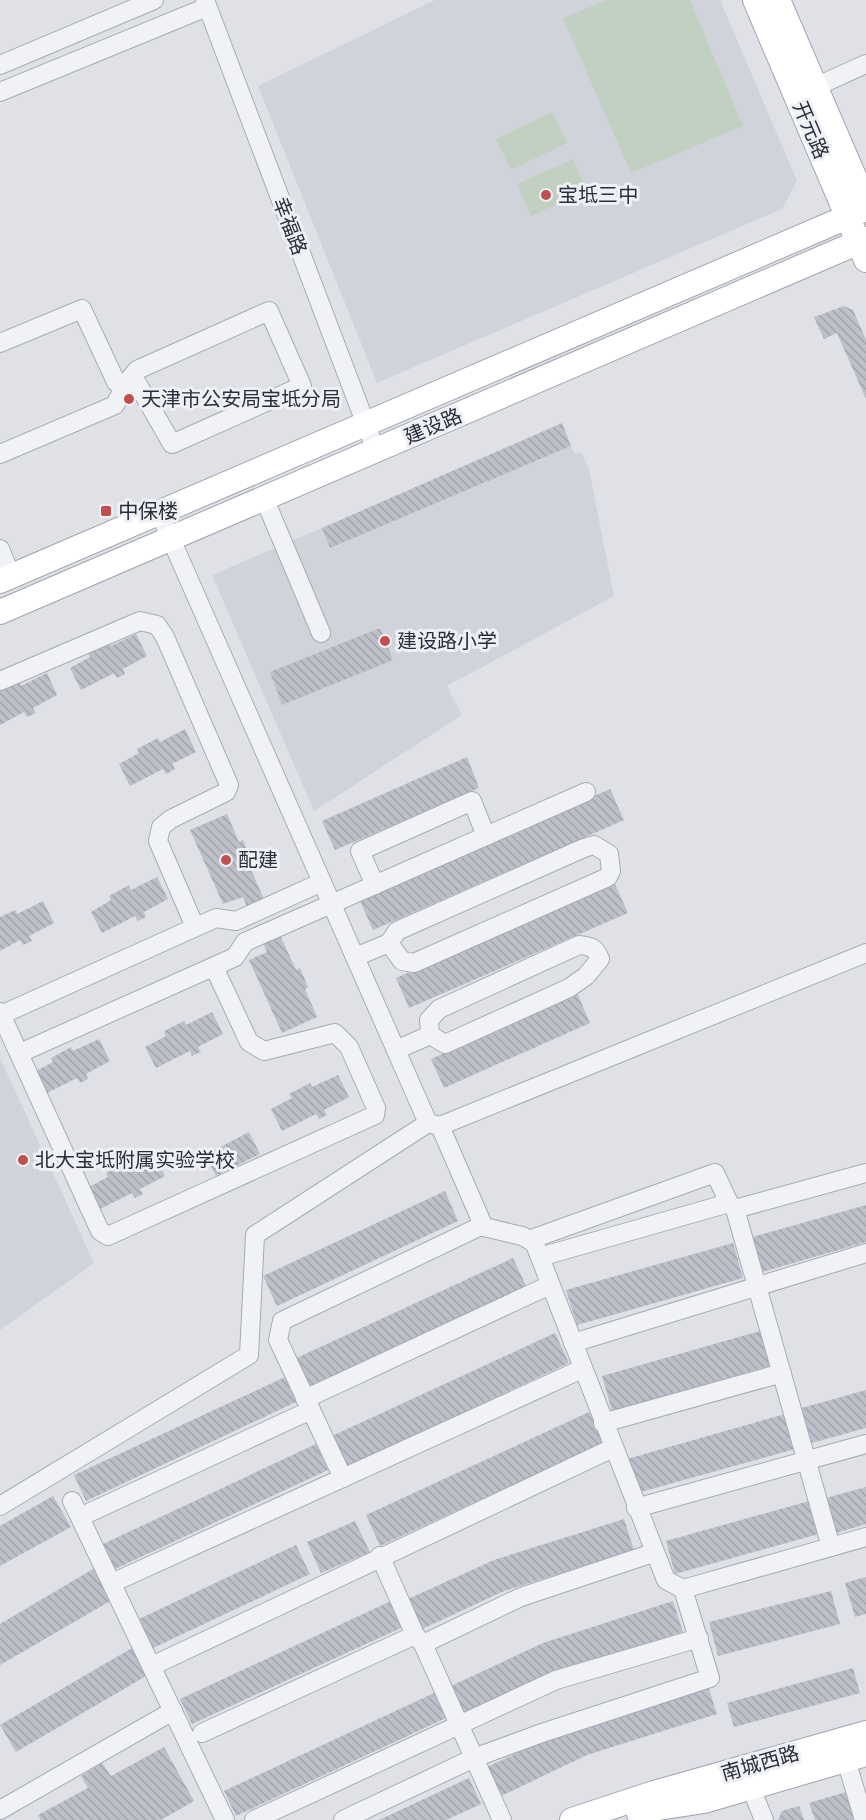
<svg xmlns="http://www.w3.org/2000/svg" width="866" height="1820" font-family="Montserrat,'Noto Sans SC',sans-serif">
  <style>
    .built { fill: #d1d3db }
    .green { fill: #c2d0c1 }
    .building { fill: url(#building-back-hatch) }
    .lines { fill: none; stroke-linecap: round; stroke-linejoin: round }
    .minor-casing { stroke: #a8abb4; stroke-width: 20 }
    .major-casing { stroke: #9fa4b1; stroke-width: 26 }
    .minor { stroke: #f1f2f5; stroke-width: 18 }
    .major { stroke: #fff; stroke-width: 24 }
    .poi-dot { fill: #c0504f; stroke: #eef0f4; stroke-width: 2 }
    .labels { text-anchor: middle; stroke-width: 6; stroke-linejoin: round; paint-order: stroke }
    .street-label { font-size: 20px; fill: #292d3c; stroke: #eef0f4 }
    .poi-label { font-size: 20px; fill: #292d3c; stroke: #eef0f4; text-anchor: start }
  </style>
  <defs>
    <pattern id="building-back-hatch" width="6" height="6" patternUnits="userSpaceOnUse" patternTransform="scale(1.5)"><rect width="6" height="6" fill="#bdbfc9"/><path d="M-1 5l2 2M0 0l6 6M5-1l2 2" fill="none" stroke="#a2a4ae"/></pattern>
  </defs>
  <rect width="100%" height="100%" fill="#dfe1e7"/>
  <g class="built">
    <polygon points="435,0 720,0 797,181 782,209 377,383 258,86"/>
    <polygon points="571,446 575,454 581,452 589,469 614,596 447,686 462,715 314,811 212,575 322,528 330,548"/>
    <polygon points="0,1058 94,1263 0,1330"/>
  </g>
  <g class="green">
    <polygon points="607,0 690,0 743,126 631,173 563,18"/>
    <polygon points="552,112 567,143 511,170 496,139"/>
    <polygon points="573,159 587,190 531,216 517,184"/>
  </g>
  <g class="building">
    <polygon points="844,306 853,310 866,340 866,399 837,333 824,339 814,317"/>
    <polygon points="562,423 571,446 330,548 322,528"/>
    <polygon points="380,628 393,660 282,705 270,672"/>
    <polygon points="136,634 147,656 123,669 125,674 117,678 114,673 81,690 70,668 90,657 88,653 109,642 111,646"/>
    <polygon points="47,673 57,695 33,708 36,713 27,717 24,712 0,725 0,691 19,682 21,686"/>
    <polygon points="185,729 196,752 172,764 175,769 166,774 163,769 130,786 119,764 139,753 137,749 158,738 160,742"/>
    <polygon points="467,757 479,788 335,850 322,821"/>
    <polygon points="610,789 624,820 373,930 359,899"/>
    <polygon points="227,814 239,842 243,840 251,860 247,861 264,899 247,907 243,897 223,904 190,830"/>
    <polygon points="157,877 168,899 144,912 146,917 138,921 135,916 102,933 91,912 111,900 109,896 129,885 131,890"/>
    <polygon points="614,882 628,913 409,1008 396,978"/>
    <polygon points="43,901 54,923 29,936 32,941 23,945 20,940 0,951 0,917 15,910 17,914"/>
    <polygon points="279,933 296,970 300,968 308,987 305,989 317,1017 282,1033 249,960 267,952 262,941"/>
    <polygon points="577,993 590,1023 444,1088 431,1059"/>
    <polygon points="212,1012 223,1034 198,1047 201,1052 192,1056 190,1051 156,1068 145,1047 166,1036 164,1031 184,1021 186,1025"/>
    <polygon points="99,1039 110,1061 86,1074 88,1079 80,1083 77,1078 43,1095 32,1073 53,1062 51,1058 71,1047 73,1051"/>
    <polygon points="338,1075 349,1097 324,1110 327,1115 319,1119 316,1114 282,1131 271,1109 292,1098 289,1094 310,1083 312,1087"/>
    <polygon points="249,1132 260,1154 216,1176 205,1155"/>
    <polygon points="154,1154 165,1176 140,1189 143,1194 135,1198 132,1193 98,1210 87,1188 108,1177 106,1173 126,1162 128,1166"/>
    <polygon points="445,1191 458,1221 277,1306 263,1276"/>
    <polygon points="866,1205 866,1242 759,1273 749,1238"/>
    <polygon points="733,1243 743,1278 577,1325 566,1290"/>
    <polygon points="513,1258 527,1288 304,1392 290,1361"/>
    <polygon points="760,1331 770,1366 612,1411 602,1376"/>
    <polygon points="555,1333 569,1363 346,1467 332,1436"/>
    <polygon points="285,1377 296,1402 86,1501 74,1475"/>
    <polygon points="866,1390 866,1428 808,1444 798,1409"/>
    <polygon points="589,1412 603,1443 380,1546 366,1515"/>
    <polygon points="785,1414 795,1449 637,1493 627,1459"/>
    <polygon points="316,1444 328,1470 115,1569 103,1544"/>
    <polygon points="866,1487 866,1524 836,1533 826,1498"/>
    <polygon points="53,1496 71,1527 0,1566 0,1526"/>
    <polygon points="809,1501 819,1534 675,1574 666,1541"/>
    <polygon points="624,1519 634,1550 504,1591 420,1630 408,1599 494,1560"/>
    <polygon points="355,1521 370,1552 321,1573 307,1542"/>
    <polygon points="296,1545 310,1574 153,1648 139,1619"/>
    <polygon points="93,1569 112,1600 0,1665 0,1624"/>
    <polygon points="866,1577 866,1614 855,1617 845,1583"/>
    <polygon points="831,1591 840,1624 718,1656 709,1622"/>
    <polygon points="391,1601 403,1627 192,1724 180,1699"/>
    <polygon points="673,1601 683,1632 553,1674 465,1715 451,1686 543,1643"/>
    <polygon points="137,1645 153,1672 16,1752 0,1725"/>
    <polygon points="853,1668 860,1693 734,1727 727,1703"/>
    <polygon points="707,1683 717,1714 587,1755 499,1797 485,1768 577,1725"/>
    <polygon points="434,1693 446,1718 236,1816 224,1791"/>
    <polygon points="164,1747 194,1801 161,1820 41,1820 38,1815 88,1788 81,1776 102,1763 111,1776"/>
    <polygon points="469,1778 481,1804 446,1820 379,1820"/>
    <polygon points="846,1792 855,1820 815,1820 809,1803"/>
    <polygon points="799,1806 804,1820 778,1820 782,1811"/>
  </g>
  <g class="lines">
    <g class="minor-casing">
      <g id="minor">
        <polyline points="205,0 376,451"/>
        <polyline points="0,65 154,0"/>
        <polyline points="815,87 866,64"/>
        <polyline points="0,92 207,7"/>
        <polyline points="0,343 82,309 116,382 137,383 172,444 302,386 269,311 137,370 126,383 115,405 0,454"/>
        <polyline points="265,500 321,633"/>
        <polyline points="160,514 428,1123"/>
        <polyline points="0,549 11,576"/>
        <polyline points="0,681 140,621 157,625 165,637 229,785 226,792 171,819 161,827 158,841 195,927"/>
        <polyline points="375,885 360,851 472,801 486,836"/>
        <polyline points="355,957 389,943 402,961 414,963 608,877 611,871 609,854 594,845 584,848 397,931 389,943"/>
        <polyline points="0,1012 100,1231 108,1236 375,1115 376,1108 349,1047 335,1033 264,1051 249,1042 214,967"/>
        <polyline points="1,1015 216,918 236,921 322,882"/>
        <path d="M396 1050 430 1035 445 1044 569 988 586 976 600 959C596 948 591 946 579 945L439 1009 429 1020 430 1035"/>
        <polyline points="20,1053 235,957 245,942 586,792"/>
        <polyline points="735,1209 866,1173"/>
        <polyline points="480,1226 522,1236 534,1242 666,1580 683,1589 866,1537"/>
        <polyline points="529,1240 715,1173 729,1203 735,1209 831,1547"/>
        <polyline points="540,1257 729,1203"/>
        <polyline points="573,1343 866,1253"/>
        <polyline points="305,1399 550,1285"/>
        <polyline points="603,1423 782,1373"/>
        <polyline points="343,1478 278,1340 282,1321 483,1225 440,1126"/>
        <polyline points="72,1501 225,1820"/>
        <polyline points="0,1506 249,1355 255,1235 428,1123 440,1126 866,953"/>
        <polyline points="636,1508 866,1444"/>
        <polyline points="80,1517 311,1410"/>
        <polyline points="380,1556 415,1635 423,1644 502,1820"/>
        <polyline points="112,1583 582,1369"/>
        <polyline points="423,1644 521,1597 653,1553"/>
        <polyline points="152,1666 613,1448"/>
        <polyline points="202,1733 415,1635"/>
        <polyline points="846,1760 864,1820"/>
        <polyline points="751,1788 764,1820"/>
        <polyline points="0,1810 173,1711"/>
        <polyline points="254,1820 556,1680 699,1638"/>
        <polyline points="343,1820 474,1758 542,1733 710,1678 683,1589"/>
      </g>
    </g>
    <g class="major-casing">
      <g id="major">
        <polyline points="755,0 866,260"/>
        <polyline points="778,0 866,204"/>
        <polyline points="0,581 866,209"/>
        <polyline points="0,612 866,239"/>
        <polyline points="639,1814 658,1808 704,1801 866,1754"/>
        <polyline points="572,1820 654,1793 866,1733"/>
      </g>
    </g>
    <use href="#minor" class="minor"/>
    <use href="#major" class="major"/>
  </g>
  <g class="poi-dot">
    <circle cx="546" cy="195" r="6"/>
    <circle cx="129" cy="399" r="6"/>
    <rect x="100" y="505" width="12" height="12" rx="3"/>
    <circle cx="385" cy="641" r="6"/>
    <circle cx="226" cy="860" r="6"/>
    <circle cx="23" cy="1160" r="6"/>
  </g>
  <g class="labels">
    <g class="street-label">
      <text transform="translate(811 130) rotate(67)" y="7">开元路</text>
      <text transform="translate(290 226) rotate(69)" y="7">幸福路</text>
      <text transform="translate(433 426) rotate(-23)" y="7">建设路</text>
      <text transform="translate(760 1763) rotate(-16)" y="7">南城西路</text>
    </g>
    <g class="poi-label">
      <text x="558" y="202">宝坻三中</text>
      <text x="141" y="406">天津市公安局宝坻分局</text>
      <text x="118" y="518">中保楼</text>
      <text x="397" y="648">建设路小学</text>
      <text x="238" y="867">配建</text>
      <text x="35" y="1167">北大宝坻附属实验学校</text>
    </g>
  </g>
</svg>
